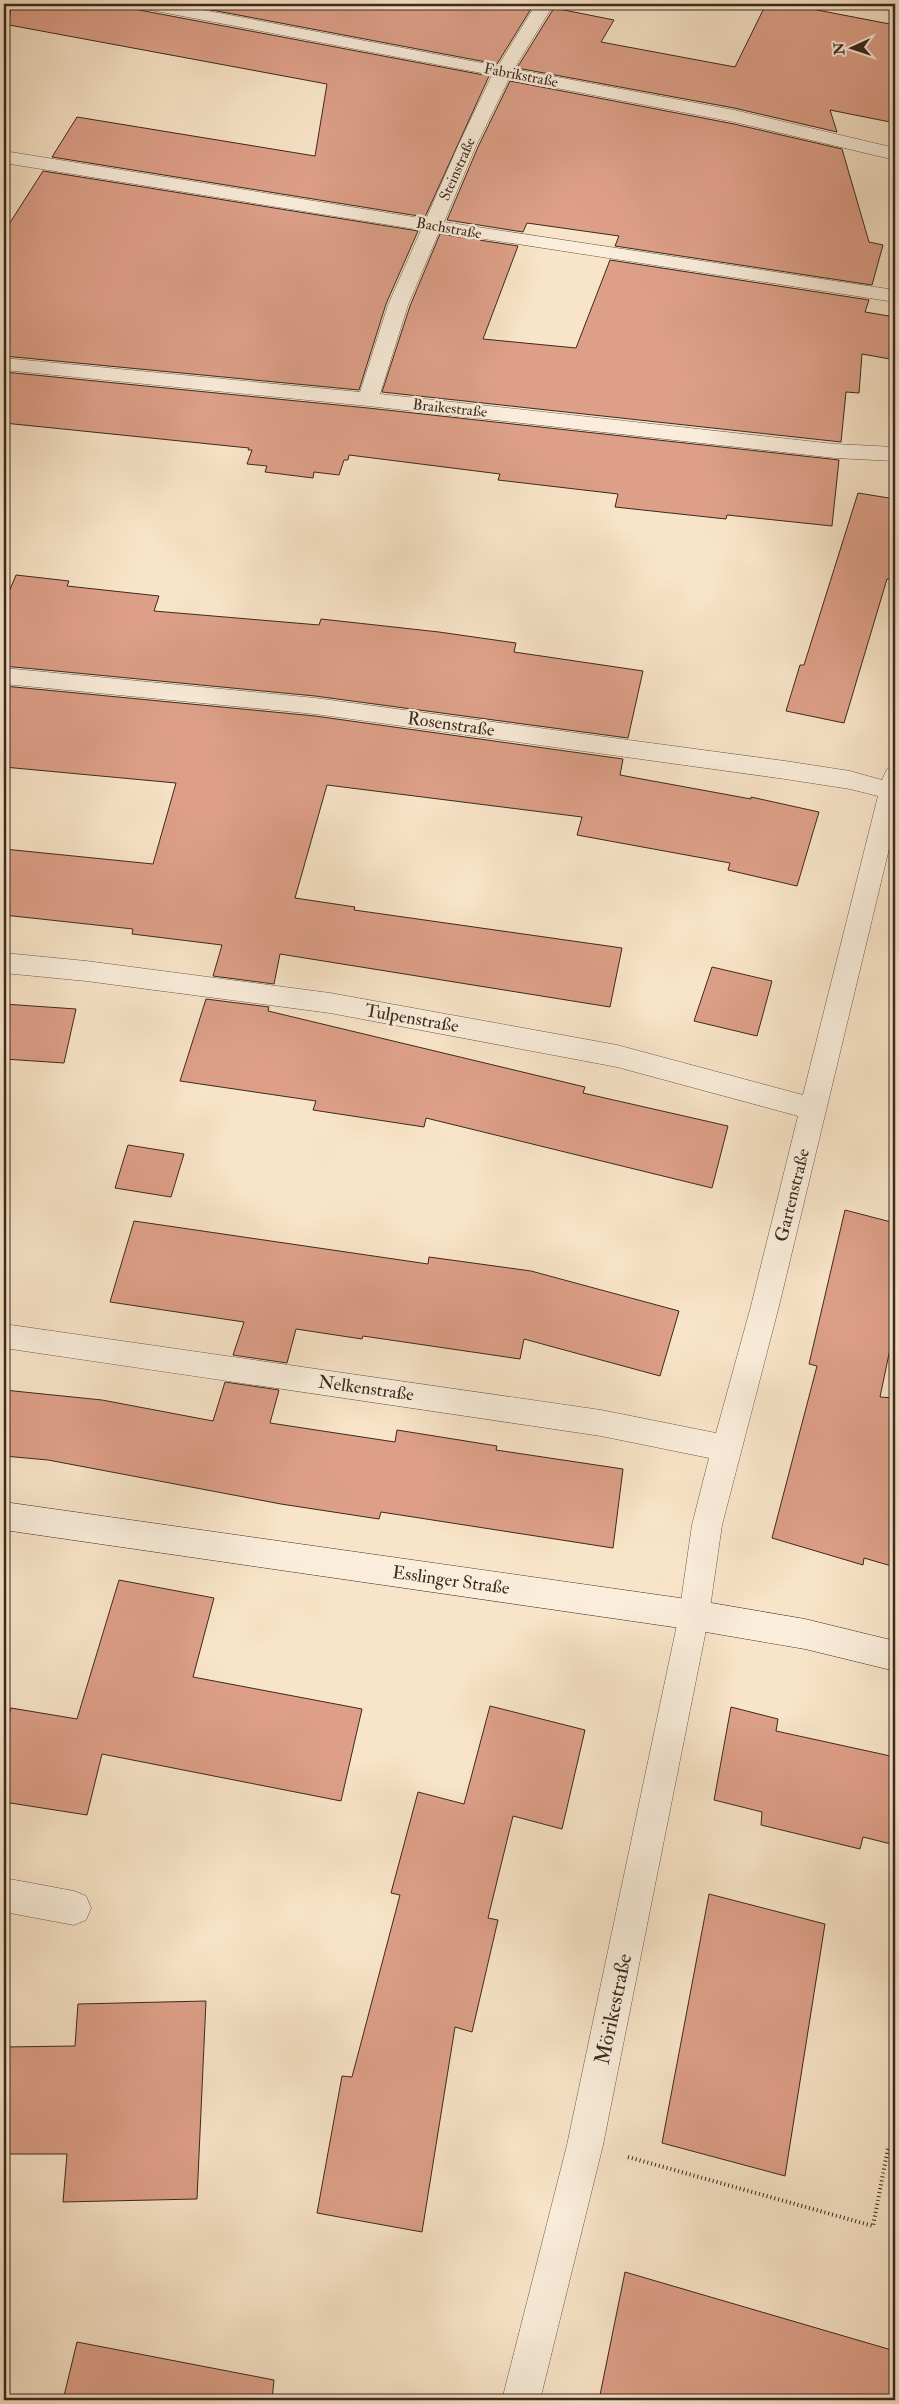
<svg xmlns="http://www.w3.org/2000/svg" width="899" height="2404" font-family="'IM FELL Double Pica',serif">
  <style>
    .building { fill: #dd9f88; stroke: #3b291e }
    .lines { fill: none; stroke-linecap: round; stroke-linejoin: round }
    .street-casing { stroke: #6a5848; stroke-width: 1 }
    .secondary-casing { stroke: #3b291e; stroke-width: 1 }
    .path { stroke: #3b291e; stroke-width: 4; stroke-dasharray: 1 3; stroke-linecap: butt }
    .street { fill: #faeddb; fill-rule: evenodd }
    .secondary { fill: #faeddb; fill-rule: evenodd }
    .labels { text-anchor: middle; stroke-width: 5; stroke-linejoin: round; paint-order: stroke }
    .far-street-label { font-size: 15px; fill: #3b291e; stroke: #faeddb }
    .street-label { font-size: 18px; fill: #3b291e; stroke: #faeddb }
    .near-street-label { font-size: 21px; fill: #3b291e; stroke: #faeddb }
  </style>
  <rect width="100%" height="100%" fill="#f8e4c8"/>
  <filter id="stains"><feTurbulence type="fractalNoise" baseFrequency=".004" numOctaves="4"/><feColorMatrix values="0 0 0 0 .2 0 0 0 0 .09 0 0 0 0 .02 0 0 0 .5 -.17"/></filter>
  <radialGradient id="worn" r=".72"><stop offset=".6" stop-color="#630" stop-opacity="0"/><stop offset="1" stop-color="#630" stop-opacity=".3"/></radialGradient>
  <g class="building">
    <polygon points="11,4 134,4 139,10 489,76 425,217 52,157 77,117 315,156 327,84 9,25"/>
    <polygon points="180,4 534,4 497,64"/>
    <polygon points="766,4 786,4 895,25 895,123 830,110 837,132 734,108 517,68 554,8 614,20 601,42 735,67"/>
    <polygon points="510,81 734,124 842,149 869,242 883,245 872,285 615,246 619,236 527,223 523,232 447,220 478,147"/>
    <polygon points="43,171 418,231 386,304 359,390 4,356 4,232"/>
    <polygon points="440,234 518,246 483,339 576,348 610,260 869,300 865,312 895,317 895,336 890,359 862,354 859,393 846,392 841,442 382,392 410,306"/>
    <polygon points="4,372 368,408 839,460 832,526 727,515 726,519 615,507 618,494 498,480 500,474 349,455 348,460 344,460 339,475 314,472 313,478 265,472 267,466 247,464 252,450 248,450 249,448 4,423"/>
    <polygon points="858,493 895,499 895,580 887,579 844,723 786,711 800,665 804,665"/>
    <polygon points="16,575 69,581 67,586 159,596 154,611 319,625 321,619 439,632 516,643 514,652 643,671 628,738 315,696 4,666 4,604"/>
    <polygon points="4,686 315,716 623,759 620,775 751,799 751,797 819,812 797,886 728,870 730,863 577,835 582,817 327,785 295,898 355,907 354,910 622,948 610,1007 280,954 274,984 213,976 222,945 132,934 133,929 4,915 4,849 153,864 176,783 4,767"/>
    <polygon points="712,967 772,981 757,1036 694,1021"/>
    <polygon points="206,999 269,1007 268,1011 585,1087 583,1093 728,1126 712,1188 426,1118 424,1127 313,1110 316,1101 180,1081"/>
    <polygon points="4,1004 76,1009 64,1063 4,1059"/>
    <polygon points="128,1145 184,1154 171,1197 115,1188"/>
    <polygon points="845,1210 895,1223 895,1325 880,1397 895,1398 895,1567 864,1558 863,1565 772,1538 817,1366 809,1364"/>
    <polygon points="134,1221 428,1264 429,1257 531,1271 679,1311 660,1376 524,1339 520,1359 363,1336 362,1339 296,1329 287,1363 233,1355 244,1322 110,1302"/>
    <polygon points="225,1382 279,1390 270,1423 395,1442 397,1430 497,1446 496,1450 623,1469 613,1548 381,1512 379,1519 281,1504 48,1460 4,1456 4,1390 102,1400 213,1421"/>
    <polygon points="119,1580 214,1598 193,1677 362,1709 341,1801 102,1754 87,1815 4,1802 4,1735 11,1708 77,1719"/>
    <polygon points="490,1706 585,1730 562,1829 513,1816 488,1918 498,1920 472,2032 455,2027 422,2232 317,2213 342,2076 352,2077 400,1895 391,1893 418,1792 464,1804"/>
    <polygon points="731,1707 778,1719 776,1731 895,1757 895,1845 863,1837 860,1849 761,1825 762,1812 714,1800"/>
    <polygon points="709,1894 825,1924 785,2176 662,2143"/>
    <polygon points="206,2001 197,2199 63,2202 67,2154 4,2154 4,2047 75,2046 78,2004"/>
    <polygon points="625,2272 895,2351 895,2400 599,2400"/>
    <polygon points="77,2342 274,2380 272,2400 63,2400"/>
  </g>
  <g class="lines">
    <g class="street-casing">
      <g id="street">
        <polygon points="136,4 171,4 498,66 536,4 554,4 514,69 734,110 895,148 895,160 734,122 509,79 476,146 444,222 895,290 895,302 439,232 408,305 380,394 835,444 895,447 895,461 835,458 368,406 4,370 4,358 360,392 388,305 421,230 4,163 4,151 426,219 458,146 492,75 145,9 139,8"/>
        <polygon points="4,668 315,698 785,761 850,771 882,780 887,769 895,766 895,824 779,1306 722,1525 709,1615 603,2145 540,2400 502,2400 567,2145 679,1615 692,1525 709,1458 601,1436 4,1348 4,1324 601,1410 716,1433 751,1306 798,1116 617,1067 330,1013 86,981 4,973 4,953 86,961 330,993 617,1045 803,1095 878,796 850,789 785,779 315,714 4,684"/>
        <polygon points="4,1878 74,1891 86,1896 91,1908 86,1920 74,1925 4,1912"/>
      </g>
    </g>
    <g class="secondary-casing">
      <polygon id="secondary" points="4,1502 694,1600 805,1619 895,1641 895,1671 805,1649 694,1630 4,1530"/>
    </g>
    <polyline class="path" points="628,2157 873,2226 888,2148"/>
    <use href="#street" class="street"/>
    <use href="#secondary" class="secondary"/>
  </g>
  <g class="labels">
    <g class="far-street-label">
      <text transform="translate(521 75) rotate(11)" y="5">Fabrikstraße</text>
      <text transform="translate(457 169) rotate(-66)" y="5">Steinstraße</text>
      <text transform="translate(449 228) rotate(10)" y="5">Bachstraße</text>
      <text transform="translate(450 408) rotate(6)" y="5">Braikestraße</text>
    </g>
    <g class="street-label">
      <text transform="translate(451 724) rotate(8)" y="6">Rosenstraße</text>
      <text transform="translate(412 1018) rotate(10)" y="6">Tulpenstraße</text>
      <text transform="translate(792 1195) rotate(-76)" y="6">Gartenstraße</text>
      <text transform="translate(366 1388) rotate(8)" y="6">Nelkenstraße</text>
      <text transform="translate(451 1580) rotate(8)" y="6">Esslinger Straße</text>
    </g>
    <g class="near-street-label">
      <text transform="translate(613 2009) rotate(-78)" y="7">Mörikestraße</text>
    </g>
  </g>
  <rect width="899" height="2404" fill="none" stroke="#f8e4c8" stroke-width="20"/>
  <rect x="5" y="5" width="889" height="2394" fill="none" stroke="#3b291e" stroke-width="2.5"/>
  <rect x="10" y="10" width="879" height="2384" fill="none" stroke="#3b291e"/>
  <g transform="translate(852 48) rotate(267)" stroke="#faeddb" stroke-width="4" paint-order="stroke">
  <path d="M0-4L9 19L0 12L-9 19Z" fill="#3b291e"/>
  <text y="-8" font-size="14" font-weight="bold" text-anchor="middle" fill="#3b291e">N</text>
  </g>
  <rect width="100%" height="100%" filter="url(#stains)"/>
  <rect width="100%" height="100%" fill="url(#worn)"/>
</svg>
